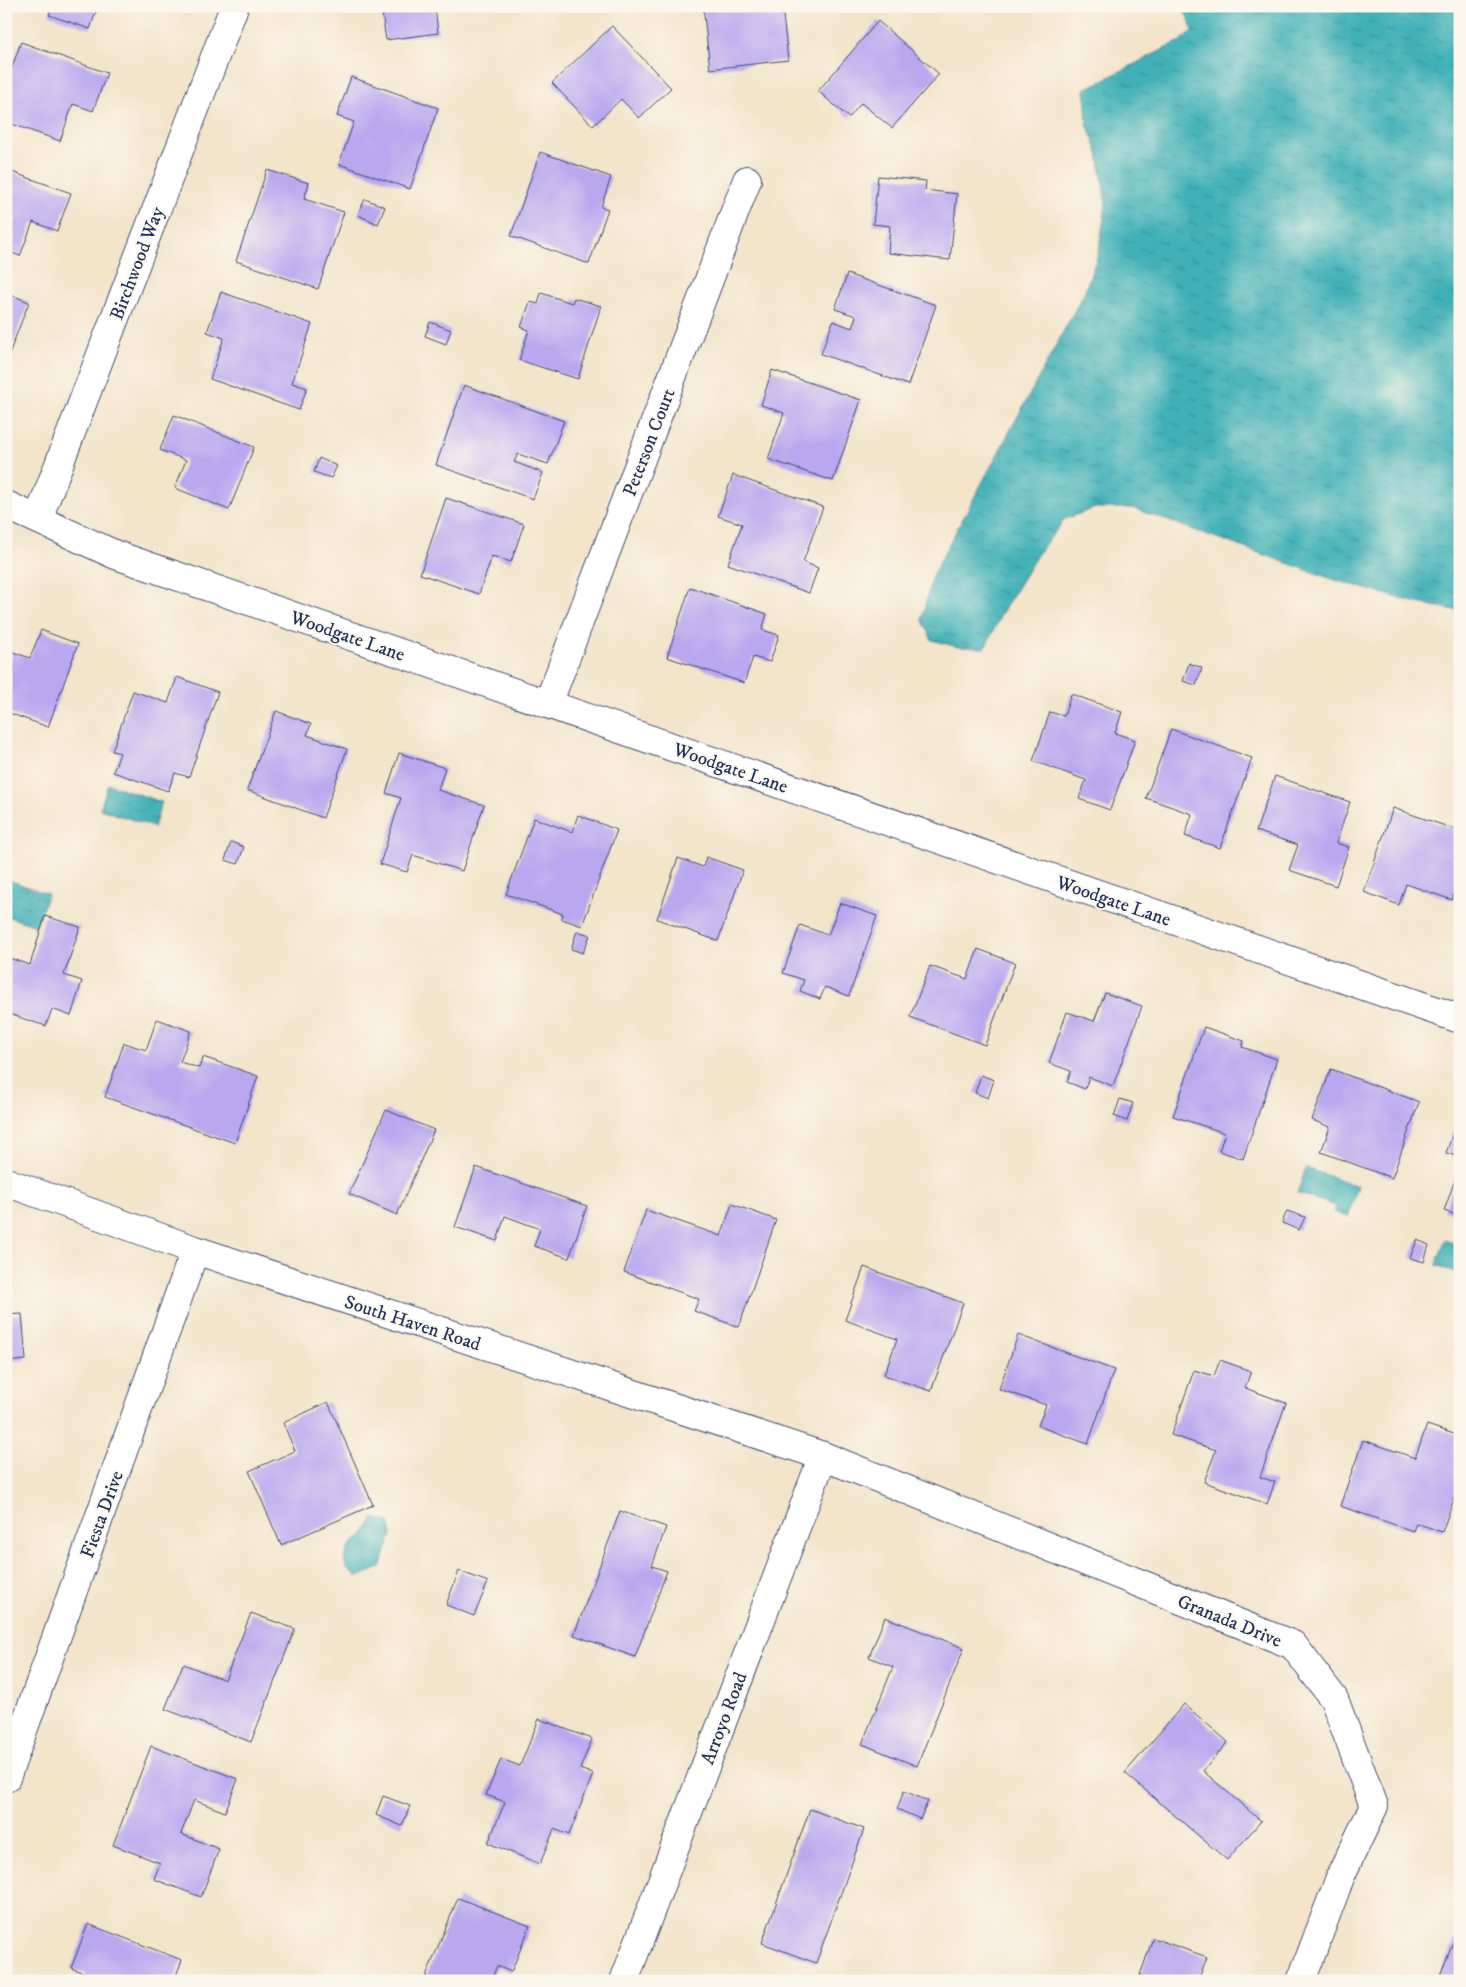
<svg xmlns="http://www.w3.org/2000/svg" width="1466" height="1987" font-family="'IM FELL DW Pica',serif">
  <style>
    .water { fill: url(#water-ripples); stroke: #2d708a }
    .building { fill: #b9a7ef }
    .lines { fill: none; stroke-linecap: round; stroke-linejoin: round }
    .street-casing { stroke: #3b4a6e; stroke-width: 30 }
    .street { stroke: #fff; stroke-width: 28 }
    .labels { text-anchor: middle; stroke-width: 4; stroke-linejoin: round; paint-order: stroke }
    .street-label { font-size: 19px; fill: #1b2f5e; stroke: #fbf7ec }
  </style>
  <defs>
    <pattern id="water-ripples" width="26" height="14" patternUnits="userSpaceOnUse" patternTransform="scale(1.25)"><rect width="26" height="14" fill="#3fb0b6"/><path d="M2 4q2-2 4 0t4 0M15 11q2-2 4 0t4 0" fill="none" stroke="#349097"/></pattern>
  </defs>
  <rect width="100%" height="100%" fill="#fbf7ec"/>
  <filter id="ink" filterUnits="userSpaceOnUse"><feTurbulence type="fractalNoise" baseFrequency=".02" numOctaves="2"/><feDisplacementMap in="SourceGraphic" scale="10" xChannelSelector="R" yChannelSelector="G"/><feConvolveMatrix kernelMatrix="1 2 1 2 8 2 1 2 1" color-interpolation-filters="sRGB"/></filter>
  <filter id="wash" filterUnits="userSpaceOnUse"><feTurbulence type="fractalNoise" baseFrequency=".0096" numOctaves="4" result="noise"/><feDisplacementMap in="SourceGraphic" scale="20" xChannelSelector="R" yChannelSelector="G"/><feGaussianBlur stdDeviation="1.12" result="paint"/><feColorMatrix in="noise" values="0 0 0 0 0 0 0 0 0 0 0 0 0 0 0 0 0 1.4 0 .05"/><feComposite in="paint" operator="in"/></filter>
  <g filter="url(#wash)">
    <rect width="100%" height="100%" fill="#f3e4ca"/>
    <g class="water">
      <polygon points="1180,6 1460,6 1460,611 1413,602 1335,580 1132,508 1095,508 1065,519 1037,555 1002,613 985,648 958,647 932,640 922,619 932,576 1084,293 1098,255 1106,204 1098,153 1087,124 1085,89 1180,41 1192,31 1189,19"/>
      <polygon points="108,784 162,802 154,827 100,809"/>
      <polygon points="6,879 48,894 36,926 6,916"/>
      <polygon points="1306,1168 1358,1186 1348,1217 1334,1212 1336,1206 1297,1193"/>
      <polygon points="1445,1240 1460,1245 1460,1274 1436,1265"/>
      <path d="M374 1518 389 1522 392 1535 380 1568 358 1577C343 1570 340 1558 351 1545 354 1540 360 1539 363 1535 367 1530 370 1523 374 1518Z"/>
    </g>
    <g id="blocks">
      <g class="building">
        <polygon points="52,6 98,6 90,29 49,15"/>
        <polygon points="381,6 435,6 438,33 386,40"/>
        <polygon points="703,6 782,6 788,60 710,69"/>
        <polygon points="878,21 939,74 892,128 861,103 849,118 818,91"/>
        <polygon points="612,26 671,88 639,118 621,99 593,126 552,83"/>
        <polygon points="21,42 107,73 93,111 73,104 60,141 6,122 6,84"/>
        <polygon points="351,77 438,108 410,189 339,164 354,122 337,116"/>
        <polygon points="540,152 611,177 601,207 608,209 589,264 511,236"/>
        <polygon points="6,170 71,193 57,231 33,222 20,256 6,251"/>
        <polygon points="267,170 309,183 304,199 344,212 318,289 236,261"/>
        <polygon points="878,176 926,181 925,190 957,194 950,260 888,253 890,226 873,224"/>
        <polygon points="365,199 385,207 378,224 358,215"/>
        <polygon points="847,274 936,305 908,385 821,354 833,321 852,328 856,316 835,309"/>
        <polygon points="221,292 312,324 292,383 307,388 299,410 210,379 224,338 207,332"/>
        <polygon points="6,293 29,302 9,354 6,353"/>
        <polygon points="541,293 572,303 574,298 601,306 578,379 519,360 529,330 521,327 530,302 538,304"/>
        <polygon points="430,322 451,330 446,344 425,336"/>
        <polygon points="772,370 861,400 833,481 768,459 784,413 761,405"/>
        <polygon points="464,385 564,421 548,464 518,454 514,462 543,473 533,499 436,465"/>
        <polygon points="174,415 254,447 229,510 175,488 186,460 160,450"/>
        <polygon points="319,458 337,466 331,478 314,472"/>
        <polygon points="733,475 823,507 803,562 818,568 809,593 728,564 742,524 718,516"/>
        <polygon points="446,498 524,524 511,562 492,556 479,594 420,574"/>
        <polygon points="690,587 767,614 762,630 779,635 770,662 753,657 744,683 667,657"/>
        <polygon points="41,630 78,644 48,727 6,712 6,669 13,652 30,658"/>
        <polygon points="1189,663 1202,668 1196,685 1183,681"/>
        <polygon points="177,677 218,692 189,777 175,773 168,791 113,772 120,753 112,751 133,691 168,703"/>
        <polygon points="1071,694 1122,712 1115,733 1135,740 1110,810 1079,799 1086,780 1033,761 1050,712 1064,716"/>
        <polygon points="276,711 311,724 307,735 347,749 323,818 247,790"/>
        <polygon points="1171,729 1252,758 1220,848 1185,836 1192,814 1146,798"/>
        <polygon points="399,753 445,768 438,790 484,805 462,871 413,855 407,872 380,864 401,798 386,793"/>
        <polygon points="1275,776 1350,802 1336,843 1349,847 1336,886 1289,870 1298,845 1256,831"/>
        <polygon points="1393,808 1460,831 1460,878 1452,900 1406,884 1399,905 1364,892"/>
        <polygon points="578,815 617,830 582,926 562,919 563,914 506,894 534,818 572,832"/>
        <polygon points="231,842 244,847 238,864 225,860"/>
        <polygon points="706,857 743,870 718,941 657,919 678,858 703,867"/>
        <polygon points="840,903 877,916 849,996 825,987 820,999 800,991 804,980 783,973 800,925 828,935"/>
        <polygon points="45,916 80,927 64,975 82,981 71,1016 52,1009 46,1026 6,1013 6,957 30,965"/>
        <polygon points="577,931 590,935 583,953 571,949"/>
        <polygon points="978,949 1015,963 985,1045 910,1017 930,966 967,979"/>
        <polygon points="1105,993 1142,1006 1113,1086 1089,1077 1085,1089 1067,1082 1071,1071 1049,1063 1067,1012 1094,1021"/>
        <polygon points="157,1019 191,1031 180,1062 199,1068 203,1057 258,1076 235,1143 105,1097 124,1043 146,1050"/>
        <polygon points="1204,1027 1244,1041 1242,1047 1277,1059 1243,1159 1219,1151 1225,1133 1173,1116"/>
        <polygon points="1331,1069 1419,1102 1392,1178 1321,1152 1330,1127 1312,1120"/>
        <polygon points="981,1075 994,1080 988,1098 975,1093"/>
        <polygon points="1120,1099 1133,1103 1127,1121 1114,1116"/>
        <polygon points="386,1110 434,1130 397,1215 349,1194"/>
        <polygon points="1460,1114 1460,1157 1446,1153"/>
        <polygon points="476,1167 587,1206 569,1258 534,1246 540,1229 505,1216 497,1241 455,1227"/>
        <polygon points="1459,1168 1460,1168 1460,1216 1444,1211"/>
        <polygon points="732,1204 776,1220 739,1327 694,1311 699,1299 624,1272 646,1210 721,1236"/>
        <polygon points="1287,1211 1305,1217 1299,1230 1282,1223"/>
        <polygon points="1417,1240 1429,1245 1424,1262 1410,1258"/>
        <polygon points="864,1267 963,1303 931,1391 884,1375 897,1339 845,1320"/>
        <polygon points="22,1314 26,1360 6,1362 6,1315"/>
        <polygon points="1018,1335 1114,1370 1088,1444 1038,1426 1046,1405 999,1389"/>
        <polygon points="1220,1360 1251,1371 1245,1388 1286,1403 1260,1477 1275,1482 1267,1504 1204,1482 1216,1450 1171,1435 1194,1370 1214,1376"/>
        <polygon points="328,1402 373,1505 281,1545 249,1471 295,1451 283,1423"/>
        <polygon points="1427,1425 1460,1436 1460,1482 1442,1532 1416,1523 1413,1531 1340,1506 1363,1440 1415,1458"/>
        <polygon points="620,1511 666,1527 652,1566 667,1571 635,1657 574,1635"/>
        <polygon points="459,1571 488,1582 474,1616 446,1605"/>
        <polygon points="251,1613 295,1629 251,1742 165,1709 183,1664 225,1680"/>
        <polygon points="885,1617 964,1648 917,1766 862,1744 893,1667 869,1657"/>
        <polygon points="1184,1704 1228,1742 1203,1771 1261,1821 1227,1860 1125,1773"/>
        <polygon points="539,1719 592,1739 580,1769 593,1774 569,1835 554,1829 540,1864 488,1843 505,1802 486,1795 501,1759 520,1766"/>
        <polygon points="151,1746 238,1779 225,1812 194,1800 181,1834 219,1849 201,1897 154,1879 160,1863 113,1845"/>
        <polygon points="904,1791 928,1801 920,1819 897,1809"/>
        <polygon points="383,1796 410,1806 402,1826 376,1815"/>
        <polygon points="810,1809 864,1829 816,1963 762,1943"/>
        <polygon points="458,1898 530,1926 511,1972 497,1966 491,1981 424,1981"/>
        <polygon points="88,1924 182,1960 174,1981 83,1981 86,1974 71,1968"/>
        <polygon points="1460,1925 1460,1981 1438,1981"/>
        <polygon points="1153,1938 1207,1957 1198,1981 1138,1981"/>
      </g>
    </g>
  </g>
  <g filter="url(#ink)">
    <use href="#blocks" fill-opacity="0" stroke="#3b4a6e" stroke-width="1"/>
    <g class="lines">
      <g class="street-casing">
        <g id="street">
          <polyline points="6,505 116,555 1460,1019"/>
          <polyline points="38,519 234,7"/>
          <polyline points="548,704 747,180"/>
          <polyline points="6,1182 195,1250 823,1456 1293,1645 1334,1699 1374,1806 1341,1875 1301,1981"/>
          <polyline points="6,1778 195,1250"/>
          <polyline points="624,1981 823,1456"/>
        </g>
      </g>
      <use href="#street" class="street"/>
    </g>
  </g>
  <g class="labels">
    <g class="street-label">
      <text transform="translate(136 263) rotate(-69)" y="7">Birchwood Way</text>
      <text transform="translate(648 442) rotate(-69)" y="7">Peterson Court</text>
      <text transform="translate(348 635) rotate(19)" y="7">Woodgate Lane</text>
      <text transform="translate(731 767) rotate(19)" y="7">Woodgate Lane</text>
      <text transform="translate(1114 900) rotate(19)" y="7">Woodgate Lane</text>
      <text transform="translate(413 1322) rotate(18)" y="7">South Haven Road</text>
      <text transform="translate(101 1514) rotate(-70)" y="7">Fiesta Drive</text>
      <text transform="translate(1230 1620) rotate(22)" y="7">Granada Drive</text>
      <text transform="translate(723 1718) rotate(-69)" y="7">Arroyo Road</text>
    </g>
  </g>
  <rect width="1466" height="1987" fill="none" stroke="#fbf7ec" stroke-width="25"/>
</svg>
